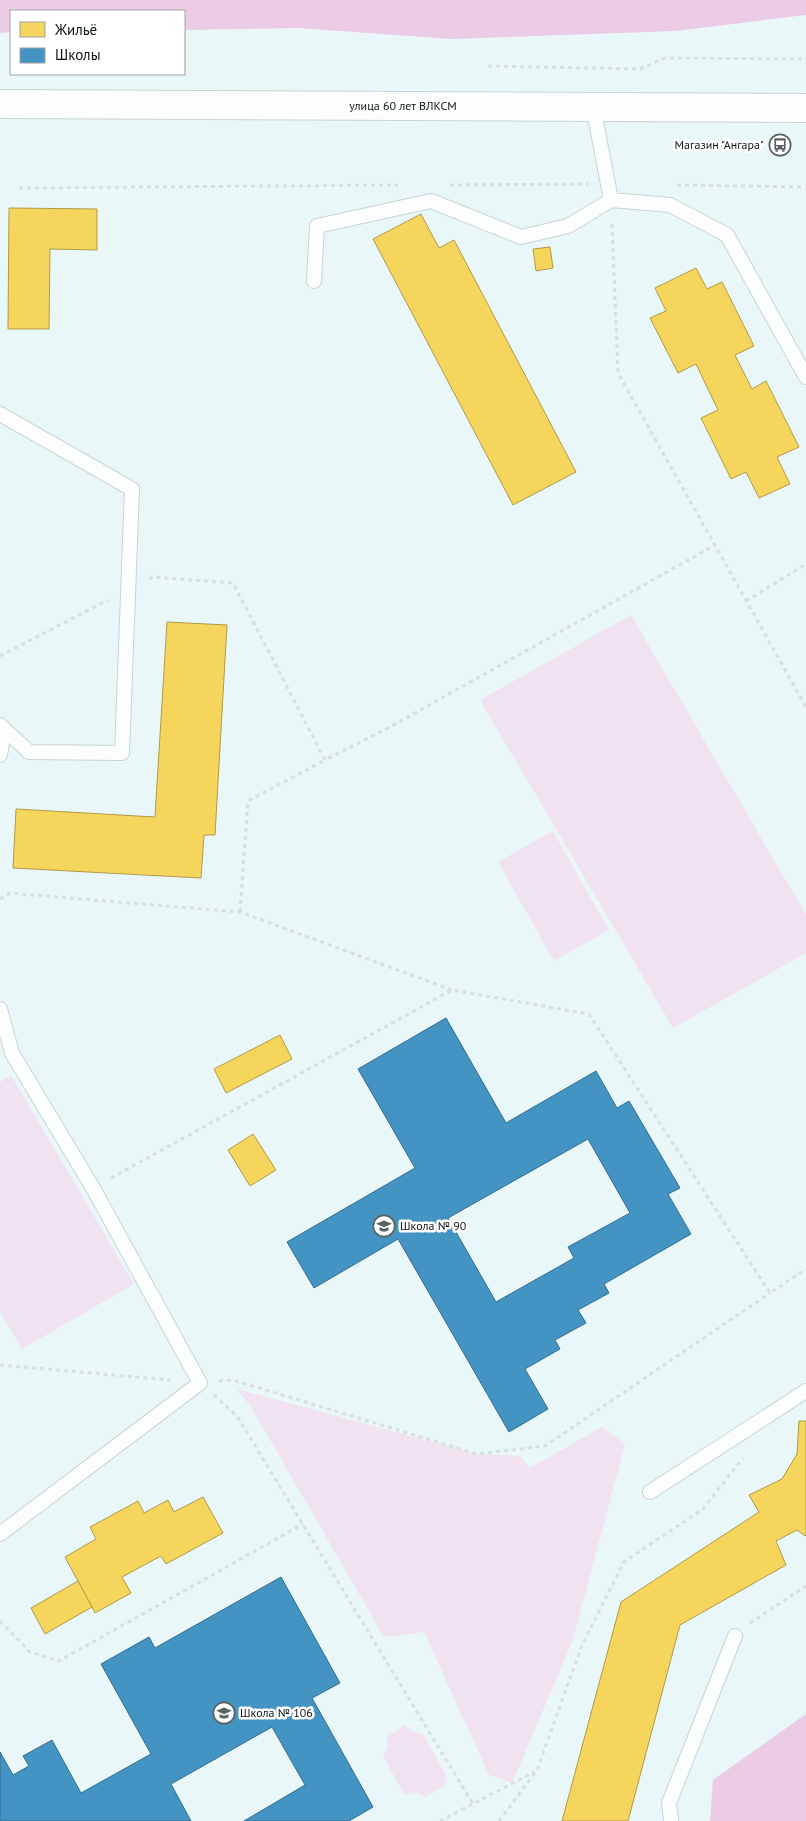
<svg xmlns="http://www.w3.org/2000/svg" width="806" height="1821" font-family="'PT Sans',sans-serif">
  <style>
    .green { fill: #f1e2ef }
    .forest { fill: #eccce4 }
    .homes { fill: #f6d55c; stroke: #b09b47 }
    .schools { fill: #4393c3; stroke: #326d8f; fill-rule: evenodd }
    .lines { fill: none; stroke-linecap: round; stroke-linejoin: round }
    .lane-casing { stroke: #c9d3d4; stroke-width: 16 }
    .secondary-casing { stroke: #c9d3d4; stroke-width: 30 }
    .path { stroke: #d9dede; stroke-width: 3; stroke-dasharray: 4 4; stroke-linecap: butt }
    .lane { stroke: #fcfefe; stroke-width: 14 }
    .secondary { stroke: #fcfefe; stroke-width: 28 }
    .labels { text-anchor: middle; stroke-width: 5; stroke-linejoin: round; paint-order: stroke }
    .street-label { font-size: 12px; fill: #0c1515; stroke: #fff }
    .poi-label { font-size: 12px; fill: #0c1515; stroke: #fff; text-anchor: start }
  </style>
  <rect width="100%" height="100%" fill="#e9f7f8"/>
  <g class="green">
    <polygon points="631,615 806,915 806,953 673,1028 480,700"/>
    <polygon points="553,831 609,930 554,961 498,862"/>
    <polygon points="11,1075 134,1284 22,1349 0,1312 0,1082"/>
    <polygon points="237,1389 477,1454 520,1456 530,1468 602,1427 625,1444 573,1640 512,1783 489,1775 424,1632 384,1637 251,1407"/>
    <polygon points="405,1725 413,1732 422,1733 447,1776 445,1786 425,1797 416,1792 404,1794 383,1756 388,1746 387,1737"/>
  </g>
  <g class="forest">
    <polygon points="0,0 806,0 806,15 675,31 451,39 298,28 184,30 184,11 11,11 11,32 0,33"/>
    <polygon points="806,1714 806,1821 710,1821 713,1780"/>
  </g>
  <g class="homes">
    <polygon points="9,208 97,209 97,250 50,249 49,329 8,329"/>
    <polygon points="421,214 439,248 454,240 576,472 513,505 373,239"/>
    <polygon points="550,247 553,268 536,271 533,249"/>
    <polygon points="696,268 707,289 722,282 754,346 735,355 752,389 766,381 799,447 777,457 790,484 759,498 746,472 731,479 701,418 718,410 696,364 678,373 650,318 666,311 655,288"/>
    <polygon points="167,622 227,625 215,835 204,835 201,878 13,868 16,809 155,817"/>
    <polygon points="280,1035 292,1059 226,1093 214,1069"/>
    <polygon points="253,1134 276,1170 250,1186 228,1150"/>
    <polygon points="799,1421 806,1421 806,1535 805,1536 797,1530 776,1541 786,1565 680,1625 628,1821 562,1821 621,1602 759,1512 749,1495 782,1479 797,1454"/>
    <polygon points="203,1497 223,1533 166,1564 161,1556 122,1577 131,1593 95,1613 65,1557 96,1539 90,1527 138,1501 144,1513 168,1500 174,1512"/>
    <polygon points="78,1581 92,1607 45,1634 31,1608"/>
  </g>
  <g class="schools">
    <path d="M446 1018 506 1123 596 1071 617 1108 629 1101 680 1188 668 1194 691 1234 604 1284 609 1293 578 1310 586 1323 555 1340 560 1349 525 1369 548 1409 509 1432 398 1239 314 1288 287 1242 415 1168 358 1069ZM588 1139 630 1213 568 1247 574 1258 496 1302 448 1218Z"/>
    <polygon points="281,1577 340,1683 312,1698 373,1807 349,1821 244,1821 305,1785 272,1727 171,1784 191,1821 0,1821 0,1752 13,1775 29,1766 23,1756 52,1740 81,1793 151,1754 101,1664 149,1637 155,1648"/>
  </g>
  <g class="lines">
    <g class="lane-casing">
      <g id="lane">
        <polyline points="593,106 611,200 670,205 727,235 806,377"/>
        <polyline points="314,281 317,226 431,201 521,237 568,226 611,200"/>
        <polyline points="0,414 132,489 122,753 29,752 0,725"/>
        <polyline points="0,755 4,729"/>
        <polyline points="0,1009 12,1053 93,1188 200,1383 0,1534"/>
        <polyline points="650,1492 806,1391"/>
        <polyline points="671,1821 669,1803 735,1636"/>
      </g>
    </g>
    <g class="secondary-casing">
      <polyline id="secondary" points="0,104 806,108"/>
    </g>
    <g class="path">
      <polyline points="488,66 640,69 665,58 806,59"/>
      <polyline points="450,185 588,184"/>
      <polyline points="677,185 806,187"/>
      <polyline points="19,188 398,185"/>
      <polyline points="612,224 618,373 806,707"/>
      <polyline points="149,579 152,577 233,583 325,760 390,727 715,545"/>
      <polyline points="746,601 806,564"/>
      <polyline points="0,656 108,600"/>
      <polyline points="0,899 10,893 240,912 452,990"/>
      <polyline points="240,912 248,801 325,760"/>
      <polyline points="111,1178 452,990 589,1014 770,1293 806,1269"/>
      <polyline points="0,1365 170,1380"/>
      <polyline points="219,1381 233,1380 477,1454 545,1446 770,1293"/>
      <polyline points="214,1395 237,1416 473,1804"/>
      <polyline points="0,1621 30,1652 59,1661 303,1524"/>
      <polyline points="750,1623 806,1586"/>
      <polyline points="440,1821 534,1772"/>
      <polyline points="499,1821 537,1770 582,1645 624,1562 703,1509 743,1458"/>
    </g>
    <use href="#lane" class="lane"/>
    <use href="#secondary" class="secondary"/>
  </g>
  <defs>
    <g id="bus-ring" transform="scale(1.125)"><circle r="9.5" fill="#fff" stroke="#596464" stroke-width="1.5"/><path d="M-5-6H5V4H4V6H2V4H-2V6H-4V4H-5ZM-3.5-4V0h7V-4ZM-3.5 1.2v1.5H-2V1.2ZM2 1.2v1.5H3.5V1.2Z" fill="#596464"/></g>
    <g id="school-ring" transform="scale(1.125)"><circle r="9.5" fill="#fff" stroke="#596464" stroke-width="1.5"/><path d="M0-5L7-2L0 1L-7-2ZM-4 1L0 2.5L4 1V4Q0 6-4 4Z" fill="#596464"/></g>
  </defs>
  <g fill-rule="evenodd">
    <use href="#bus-ring" x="780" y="145"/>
    <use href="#school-ring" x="384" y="1226"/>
    <use href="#school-ring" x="224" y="1713"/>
  </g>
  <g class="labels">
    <g class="street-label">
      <text x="403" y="110">улица 60 лет ВЛКСМ</text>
    </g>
    <g class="poi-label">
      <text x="764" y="149" text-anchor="end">Магазин "Ангара"</text>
      <text x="400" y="1230">Школа № 90</text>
      <text x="240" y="1717">Школа № 106</text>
    </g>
  </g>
  <rect x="10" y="10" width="175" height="65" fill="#ffffff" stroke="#9ea1a1"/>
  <rect x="20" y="22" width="25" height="15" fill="#f6d55c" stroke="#9ea1a1"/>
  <text x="55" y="35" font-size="15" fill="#0c1515">Жильё</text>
  <rect x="20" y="48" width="25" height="15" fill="#4393c3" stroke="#9ea1a1"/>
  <text x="55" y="60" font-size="15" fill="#0c1515">Школы</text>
</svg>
